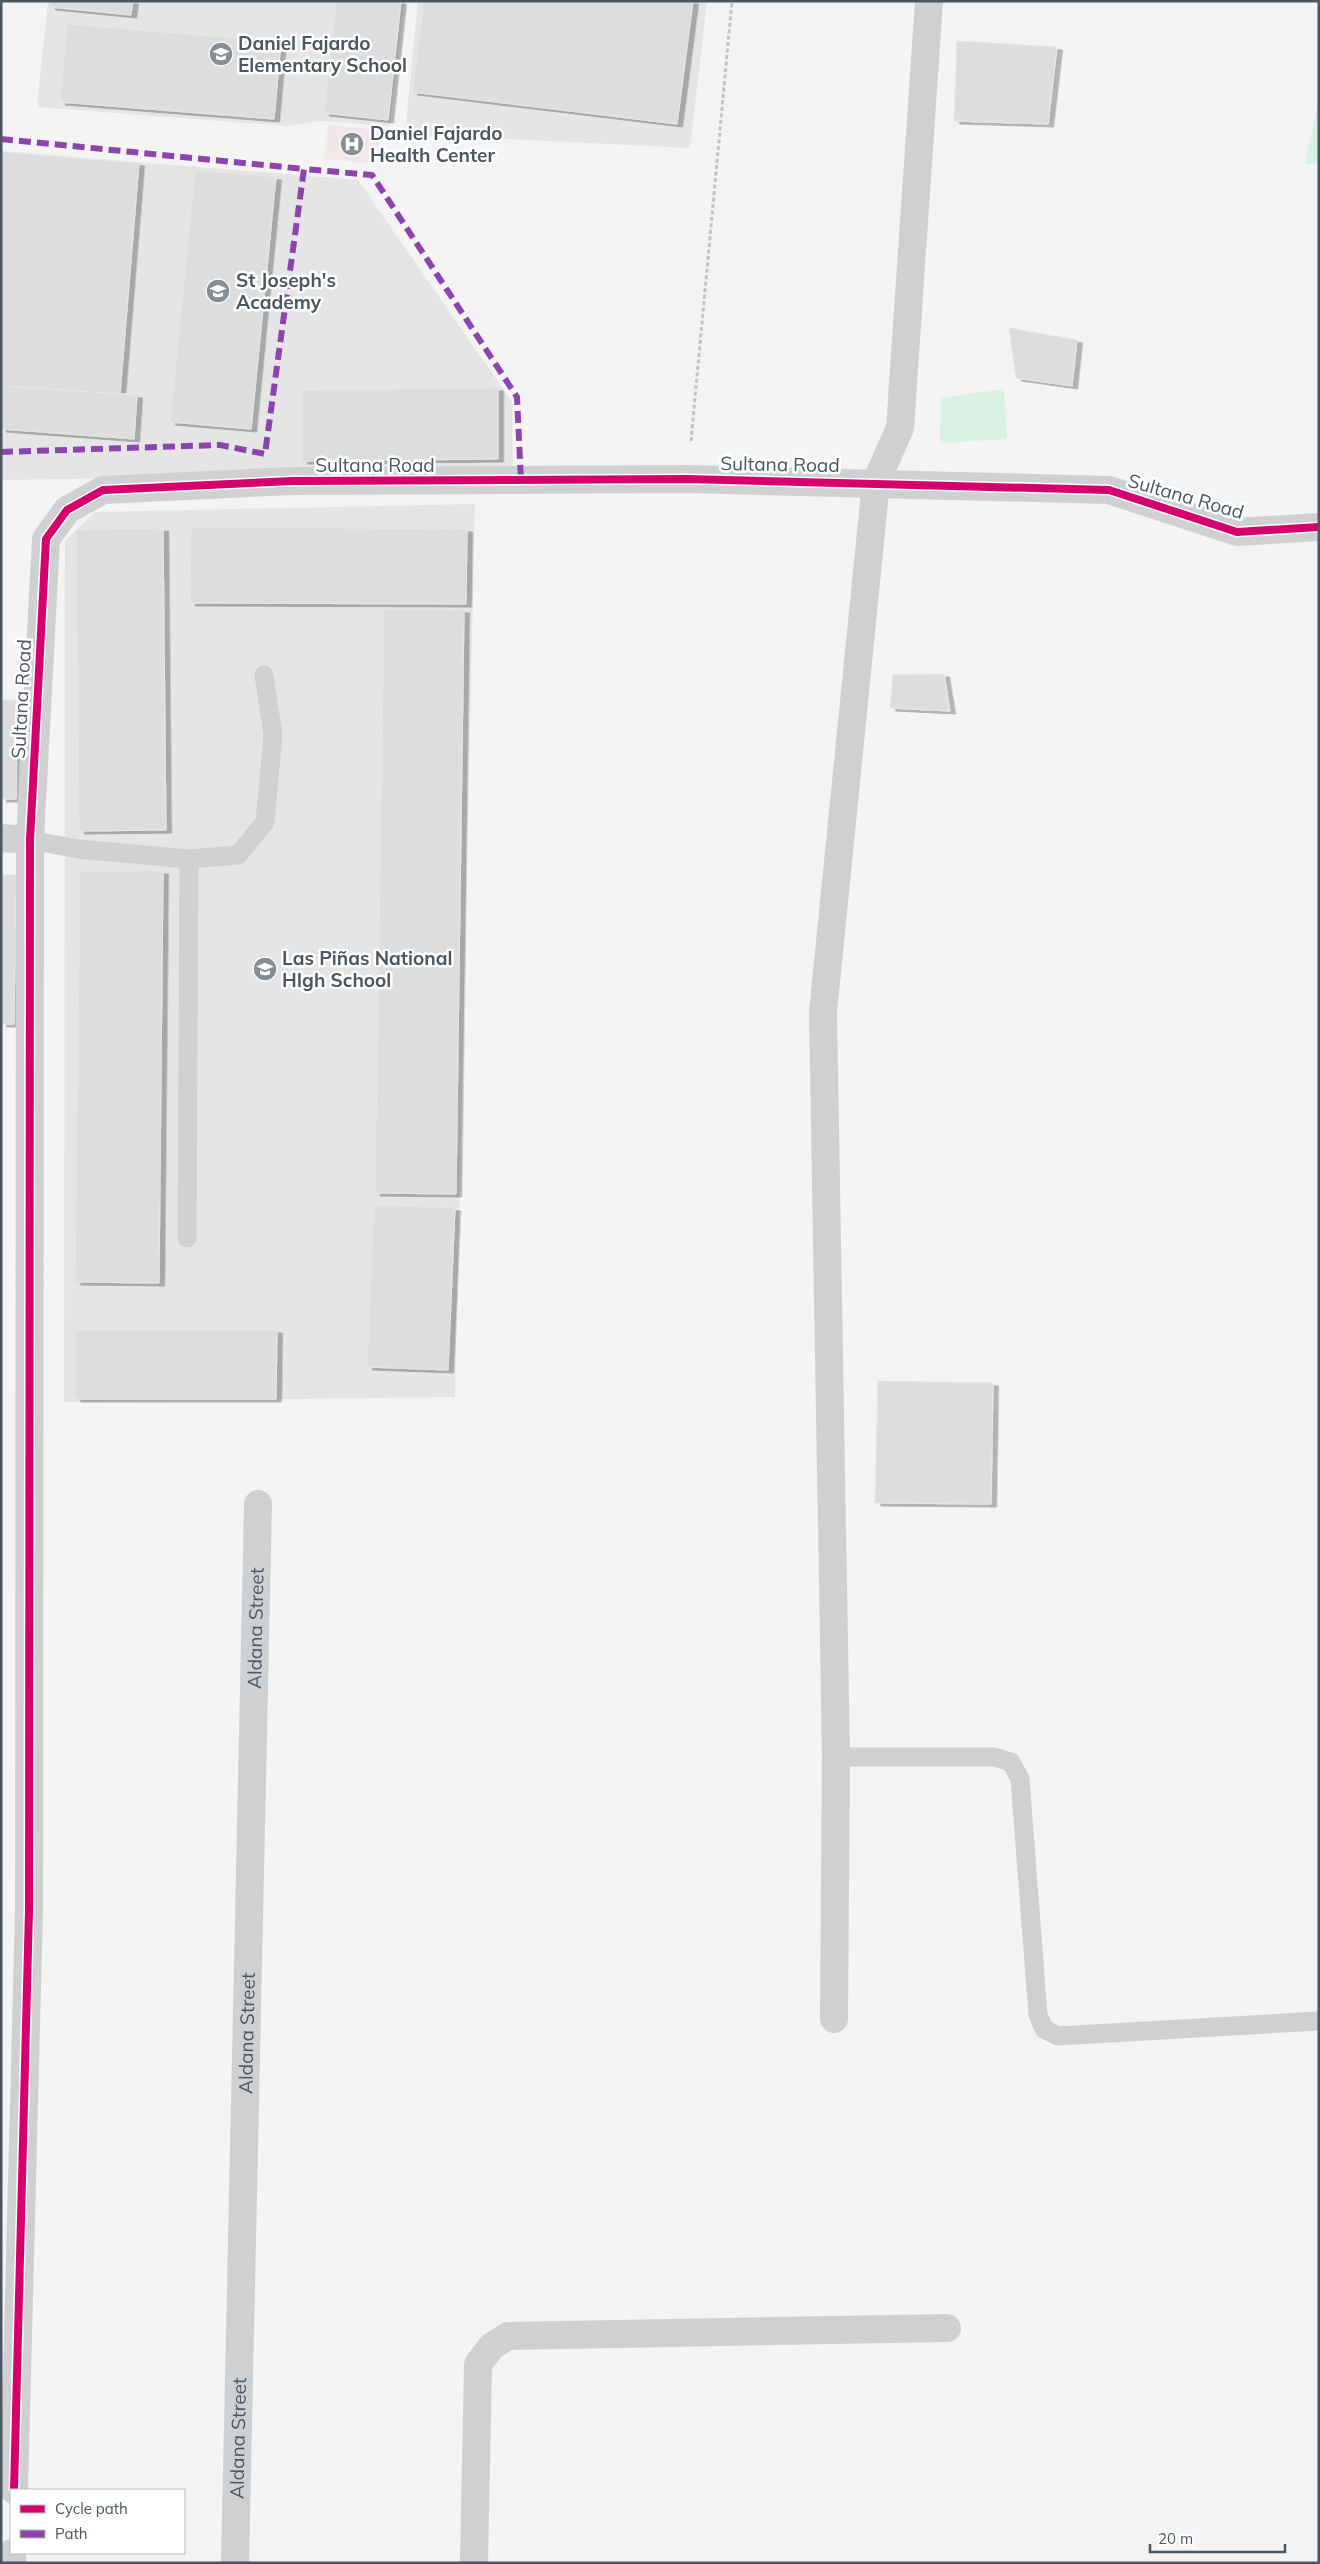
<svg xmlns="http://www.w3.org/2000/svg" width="1320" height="2564" font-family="Mulish,sans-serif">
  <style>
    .education { fill: #e6e5e6 }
    .medical { fill: #f1e7e6 }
    .green { fill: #d9f2e3 }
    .building { fill: #ddddde; stroke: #e5e6e7; filter: url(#shadow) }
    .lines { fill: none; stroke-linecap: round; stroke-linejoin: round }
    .path { stroke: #bcc7c4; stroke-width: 3; stroke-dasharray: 4 2.5; stroke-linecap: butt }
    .service { stroke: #ced0d2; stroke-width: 19 }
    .minor { stroke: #ced0d2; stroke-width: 28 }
    .quiet { stroke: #8e44ad; stroke-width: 6; stroke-dasharray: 12 6; stroke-linecap: butt }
    .cycleway-casing { stroke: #fff; stroke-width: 11 }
    .cycleway { stroke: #d6006c; stroke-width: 8 }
    .labels { text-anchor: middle; stroke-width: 5; stroke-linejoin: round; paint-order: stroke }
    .poi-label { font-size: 19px; font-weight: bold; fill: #4a5661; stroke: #fff; text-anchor: start }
    .street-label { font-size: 19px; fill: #4a5661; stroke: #fff }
  </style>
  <defs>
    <filter id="shadow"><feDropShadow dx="5.5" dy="3" stdDeviation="0" flood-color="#0004"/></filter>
  </defs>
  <rect width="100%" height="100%" fill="#f4f4f4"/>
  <g class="education">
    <polygon points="48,1 405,1 390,126 321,121 286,126 37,107"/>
    <polygon points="418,1 707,1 690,148 405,134"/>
    <polygon points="1,151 358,180 512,402 513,472 1,480"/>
    <polygon points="475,504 455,1397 64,1402 65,541 95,512"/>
  </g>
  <polygon class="medical" points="328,125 381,130 377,164 324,159"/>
  <g class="green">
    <polygon points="1319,98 1319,163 1305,164"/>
    <polygon points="1004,389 1007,439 940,443 941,398"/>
  </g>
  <g class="building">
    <polygon points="50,1 133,1 131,15 50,7"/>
    <polygon points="336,1 401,1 388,120 324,113"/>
    <polygon points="424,1 693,1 677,124 412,92"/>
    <polygon points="67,24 281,42 274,119 60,102"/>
    <polygon points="957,41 1057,47 1048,124 954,121"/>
    <polygon points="1,152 139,163 120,394 1,386"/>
    <polygon points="195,170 276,177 251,429 170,422"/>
    <polygon points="1009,328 1077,340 1072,386 1016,378"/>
    <polygon points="1,386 137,395 134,439 1,429"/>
    <polygon points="498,388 498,459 302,461 302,390"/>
    <polygon points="191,527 467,529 466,604 190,603"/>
    <polygon points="163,528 166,830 79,831 76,530"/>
    <polygon points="384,609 464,610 456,1194 375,1193"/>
    <polygon points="944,674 950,711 890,708 893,675"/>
    <polygon points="1,700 17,700 16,799 1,799"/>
    <polygon points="80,871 163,871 159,1283 75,1282"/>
    <polygon points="1,875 16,875 14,1024 1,1024"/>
    <polygon points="374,1205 455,1208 448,1370 367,1367"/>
    <polygon points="75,1330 277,1330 276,1399 75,1399"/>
    <polygon points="878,1381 993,1383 991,1504 875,1503"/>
  </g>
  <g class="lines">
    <polyline class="path" points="691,441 732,1"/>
    <g class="service">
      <polyline points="30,840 78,849 189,859 238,855 265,822 273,735 264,675"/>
      <polyline points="187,1238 189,859"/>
      <polyline points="836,1757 994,1757 1011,1762 1020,1779 1038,2015 1044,2029 1058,2036 1319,2021"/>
    </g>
    <g class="minor">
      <polyline points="1,838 30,840"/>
      <polyline points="834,2019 836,1757 823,1012 876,482 900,428 929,1"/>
      <polyline points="14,2490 29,1910 30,840 46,539 67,510 103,490 292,481 687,479 1109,490 1237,532 1319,527"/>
      <polyline points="12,2563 12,2553"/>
      <path id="s1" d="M235 2563 258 1504"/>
      <polyline points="474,2563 478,2364 492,2346 508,2336 947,2328"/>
    </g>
    <g class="quiet">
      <polyline points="1,139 304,169"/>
      <polyline points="1,452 220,445 265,454 304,169 372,175 517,397 521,481"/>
    </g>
    <g class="cycleway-casing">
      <polyline id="cycleway" points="14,2490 29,1910 30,840 46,539 67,510 103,490 292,481 687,479 1109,490 1237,532 1319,527"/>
    </g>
    <use href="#cycleway" class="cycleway"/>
  </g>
  <defs>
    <g id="school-disc" transform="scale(1.25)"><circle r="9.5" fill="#868d94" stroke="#fff"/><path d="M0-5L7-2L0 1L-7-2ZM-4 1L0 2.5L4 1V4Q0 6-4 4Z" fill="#fff"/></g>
    <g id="hospital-disc" transform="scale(1.25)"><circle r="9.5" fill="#868d94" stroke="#fff"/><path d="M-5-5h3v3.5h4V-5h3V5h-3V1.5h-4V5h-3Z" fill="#fff"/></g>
  </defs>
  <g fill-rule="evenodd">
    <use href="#school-disc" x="221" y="54"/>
    <use href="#hospital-disc" x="352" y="144"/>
    <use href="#school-disc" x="218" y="291"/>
    <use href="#school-disc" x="265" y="969"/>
  </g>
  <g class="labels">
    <g class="poi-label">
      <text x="238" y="50">Daniel Fajardo<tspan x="238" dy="22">Elementary School</tspan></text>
      <text x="370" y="140">Daniel Fajardo<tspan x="370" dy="22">Health Center</tspan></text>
      <text x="236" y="287">St Joseph's<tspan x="236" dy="22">Academy</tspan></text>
      <text x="282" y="965">Las Piñas National<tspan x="282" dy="22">HIgh School</tspan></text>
    </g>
    <g class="street-label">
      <text transform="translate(780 464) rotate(1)" y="7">Sultana Road</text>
      <text x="375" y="472">Sultana Road</text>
      <text transform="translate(1186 496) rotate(16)" y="7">Sultana Road</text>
      <text transform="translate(21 699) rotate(-87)" y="7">Sultana Road</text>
      <text dy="7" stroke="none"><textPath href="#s1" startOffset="935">Aldana Street</textPath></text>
      <text dy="7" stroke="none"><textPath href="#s1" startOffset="530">Aldana Street</textPath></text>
      <text dy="7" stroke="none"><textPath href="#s1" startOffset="125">Aldana Street</textPath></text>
    </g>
  </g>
  <rect width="1320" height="2564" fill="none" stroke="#4a5661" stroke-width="5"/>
  <rect x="10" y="2489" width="175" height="65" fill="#ffffff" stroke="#b7bbc0"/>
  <rect x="20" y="2505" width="25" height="8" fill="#d6006c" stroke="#b7bbc0"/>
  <text x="55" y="2514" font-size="15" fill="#4a5661">Cycle path</text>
  <rect x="20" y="2530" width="25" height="8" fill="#8e44ad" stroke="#b7bbc0"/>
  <text x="55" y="2539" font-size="15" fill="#4a5661">Path</text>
  <path d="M1150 2544v8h135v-8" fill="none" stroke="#4a5661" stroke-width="2.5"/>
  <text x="1158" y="2544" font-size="15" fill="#4a5661" stroke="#ffffff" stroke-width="4" paint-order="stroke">20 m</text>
</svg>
